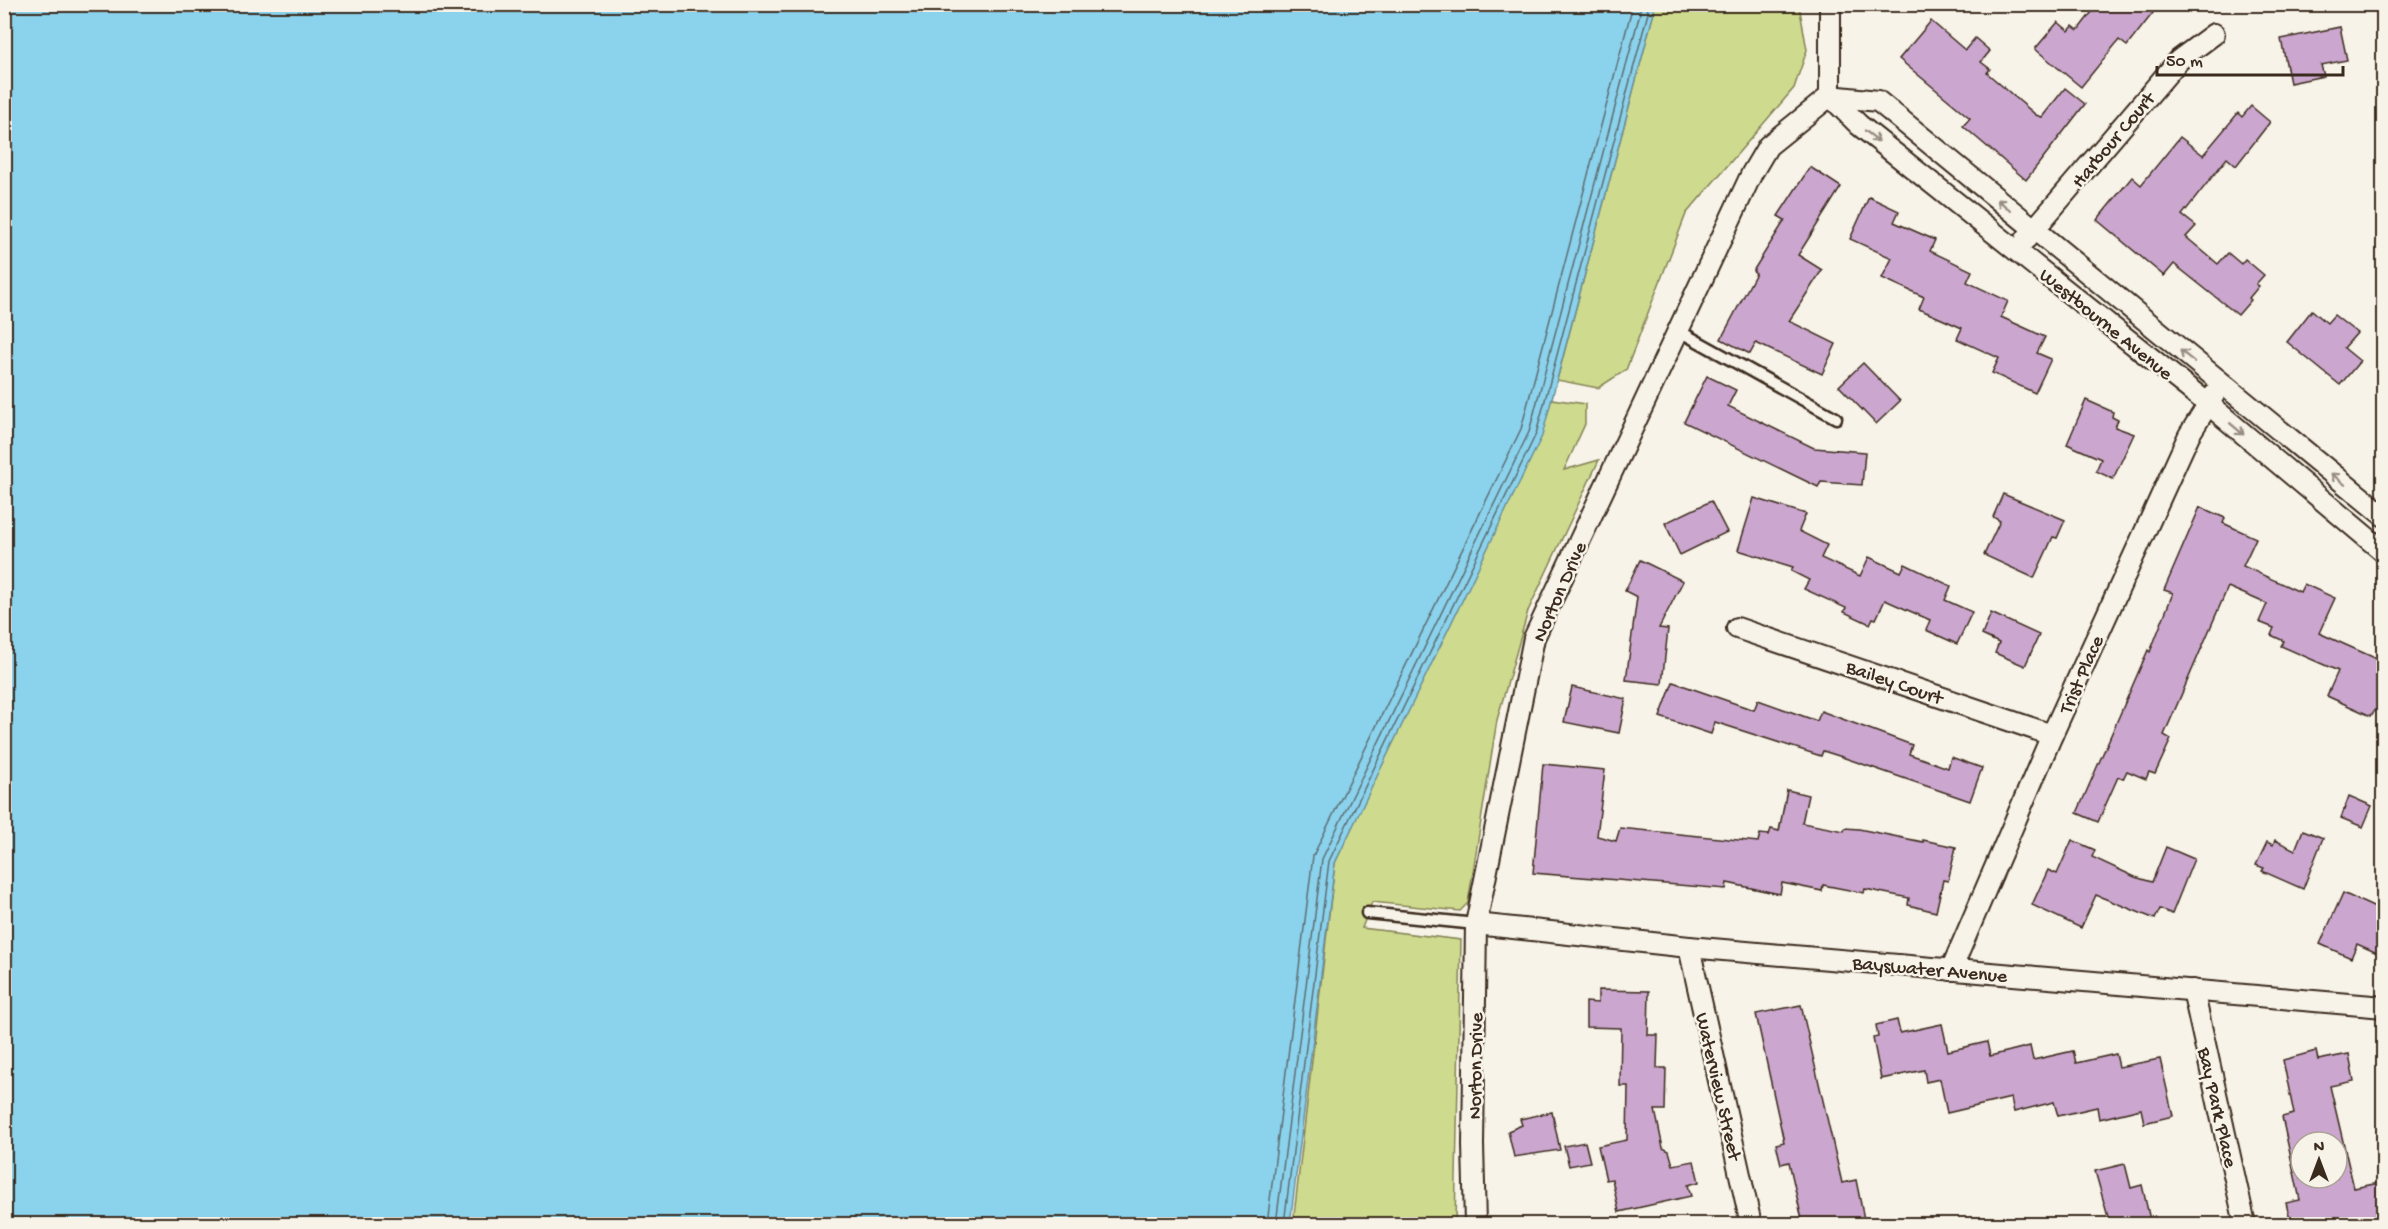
<svg xmlns="http://www.w3.org/2000/svg" width="2388" height="1229" font-family="'Gochi Hand',sans-serif">
  <style>
    .green { fill: #ceda8d; stroke: #848256; stroke-width: 1.5 }
    .water { fill: #8bd2ed; stroke: #6b8f9a; stroke-width: 1.5 }
    .lines { fill: none; stroke-linecap: round; stroke-linejoin: round }
    .shore { stroke: #5b6d71; stroke-width: 1.5 }
    .building { fill: #cba6ce; stroke: #3b2a1e; stroke-width: 1.5; fill-rule: evenodd }
    .lane-casing { stroke: #3b2a1e; stroke-width: 15 }
    .street-casing { stroke: #3b2a1e; stroke-width: 24 }
    .lane { stroke: #f7f3e8; stroke-width: 10 }
    .street { stroke: #f7f3e8; stroke-width: 20 }
    .oneway { stroke: #998e83 }
    .labels { text-anchor: middle; stroke-width: 5; stroke-linejoin: round; paint-order: stroke }
    .street-label { font-size: 20px; fill: #3b2a1e; stroke: #f7f3e8 }
  </style>
  <rect width="100%" height="100%" fill="#f7f3e8"/>
  <filter id="ink" filterUnits="userSpaceOnUse"><feTurbulence type="fractalNoise" baseFrequency=".0167" numOctaves="2"/><feDisplacementMap in="SourceGraphic" scale="12" xChannelSelector="R" yChannelSelector="G"/><feConvolveMatrix kernelMatrix="1 2 1 2 8 2 1 2 1" color-interpolation-filters="sRGB"/></filter>
  <g filter="url(#ink)">
    <g class="green">
      <polygon points="1653,5 1799,5 1807,50 1794,88 1686,214 1626,370 1598,388 1557,380 1654,12"/>
      <polygon points="1552,399 1585,404 1585,424 1564,470 1599,460 1528,611 1497,720 1468,903 1460,911 1372,902 1362,928 1461,940 1455,1224 1293,1224 1335,863"/>
    </g>
    <polygon class="water" points="5,4 1653,5 1654,12 1542,436 1335,863 1290,1224 5,1224"/>
    <g class="lines">
      <g class="shore">
        <polyline points="1267,1224 1313,856 1521,429 1631,12 1630,4"/>
        <polyline points="1276,1224 1322,859 1529,432 1640,13 1640,4"/>
        <polyline points="1284,1224 1329,861 1536,434 1648,13 1647,4"/>
      </g>
    </g>
    <g class="building">
      <polygon points="2098,4 2160,4 2127,46 2119,40 2081,87 2035,49 2058,22 2069,31 2073,26 2078,30"/>
      <polygon points="1931,21 1965,50 1975,38 1990,51 1981,62 1990,69 1987,73 2036,115 2042,117 2065,88 2085,104 2026,180 1963,126 1970,118 1899,59"/>
      <polygon points="2340,27 2347,60 2321,65 2324,76 2290,83 2281,39"/>
      <polygon points="2251,106 2270,122 2236,166 2227,158 2182,215 2196,226 2186,237 2218,264 2228,253 2241,264 2245,259 2264,275 2256,284 2259,286 2249,298 2251,300 2238,315 2174,264 2164,276 2097,220 2132,177 2141,185 2180,137 2203,155 2238,113 2242,117"/>
      <polygon points="1810,167 1841,187 1798,255 1822,270 1789,321 1836,344 1822,374 1756,343 1750,354 1721,339 1756,273 1753,271 1785,220 1778,216"/>
      <polygon points="1869,197 1899,211 1894,222 1935,240 1930,251 1972,271 1967,282 2008,301 2001,317 2045,337 2037,353 2051,359 2035,393 1992,373 1999,358 1957,339 1962,328 1919,309 1924,297 1882,278 1892,258 1850,239"/>
      <polygon points="2312,310 2327,323 2334,315 2357,333 2344,348 2360,361 2340,385 2287,342"/>
      <polygon points="1863,363 1900,401 1876,424 1839,386"/>
      <polygon points="1707,376 1736,390 1728,406 1814,448 1865,452 1862,485 1821,482 1818,487 1684,422"/>
      <polygon points="2086,400 2113,412 2112,417 2118,420 2115,427 2134,434 2113,479 2096,471 2101,459 2067,444"/>
      <polygon points="2003,494 2065,520 2057,538 2053,537 2034,578 1984,555 2000,521 1993,517"/>
      <polygon points="1754,498 1806,514 1799,531 1827,545 1821,558 1860,576 1869,557 1901,572 1905,564 1951,586 1945,600 1972,612 1957,644 1926,630 1930,620 1885,600 1876,619 1873,618 1870,624 1844,612 1846,608 1804,589 1809,580 1791,571 1793,567 1738,550"/>
      <polygon points="1711,501 1727,532 1680,555 1665,523"/>
      <polygon points="2200,507 2225,518 2223,523 2256,538 2243,566 2300,592 2304,584 2335,598 2319,633 2384,662 2384,715 2374,711 2371,716 2327,696 2338,671 2281,646 2284,641 2271,635 2274,628 2259,622 2267,604 2228,587 2164,735 2171,739 2155,774 2149,772 2146,779 2127,771 2123,779 2118,777 2098,822 2077,813 2148,650 2150,652 2173,593 2164,590"/>
      <polygon points="1640,560 1683,581 1659,628 1668,629 1662,684 1626,680 1637,597 1625,591"/>
      <polygon points="1991,613 2039,635 2025,666 1995,653 1999,643 1982,635"/>
      <polygon points="1673,682 1754,710 1758,700 1817,721 1821,711 1912,745 1909,754 1948,768 1951,757 1982,768 1970,801 1839,756 1823,751 1821,756 1715,722 1711,734 1660,717"/>
      <polygon points="1572,687 1626,699 1619,733 1564,722"/>
      <polygon points="1543,764 1605,770 1597,836 1616,841 1620,828 1758,842 1760,834 1769,835 1771,829 1779,831 1787,790 1808,795 1802,823 1844,831 1845,828 1859,829 1923,842 1923,840 1956,847 1948,881 1943,880 1936,912 1908,905 1909,898 1865,889 1864,893 1823,885 1822,891 1782,883 1780,894 1727,883 1726,889 1533,873"/>
      <polygon points="2349,796 2372,806 2363,827 2341,818"/>
      <polygon points="2303,830 2323,838 2303,889 2262,871 2264,868 2256,865 2267,842 2273,845 2275,840 2295,850"/>
      <polygon points="2072,840 2095,850 2092,857 2135,877 2152,882 2166,847 2194,859 2172,914 2160,909 2155,919 2096,895 2081,928 2032,905 2048,870 2057,874"/>
      <polygon points="2343,893 2384,912 2384,956 2357,944 2351,958 2320,944"/>
      <polygon points="1598,990 1649,991 1648,1035 1658,1035 1657,1068 1666,1068 1665,1110 1655,1110 1663,1148 1669,1151 1673,1165 1694,1161 1699,1182 1688,1185 1691,1196 1619,1212 1612,1179 1606,1180 1598,1146 1627,1140 1628,1086 1620,1086 1621,1028 1586,1027 1586,1002 1598,1003"/>
      <polygon points="1801,1005 1842,1183 1856,1180 1865,1224 1803,1224 1789,1162 1781,1164 1776,1144 1784,1142 1756,1014"/>
      <polygon points="1897,1020 1900,1033 1942,1024 1948,1051 1987,1042 1990,1056 2030,1046 2033,1060 2073,1051 2076,1063 2116,1054 2119,1067 2160,1059 2173,1116 2144,1123 2141,1109 2099,1119 2097,1107 2058,1116 2054,1102 2014,1112 2011,1098 1947,1113 1940,1079 1926,1082 1924,1070 1881,1079 1873,1038 1878,1037 1876,1025"/>
      <path d="M2316 1051 2318 1060 2349 1054 2354 1081 2330 1086 2354 1188 2384 1182V1224H2291L2286 1203 2300 1200 2282 1117 2294 1114 2283 1060ZM2301 1142H2337V1178H2301Z"/>
      <polygon points="1552,1112 1560,1150 1514,1157 1508,1131 1522,1125 1520,1119"/>
      <polygon points="1585,1142 1590,1162 1569,1166 1564,1146"/>
      <polygon points="2125,1164 2131,1188 2142,1185 2151,1224 2110,1224 2095,1171"/>
    </g>
    <g class="lines">
      <g class="lane-casing">
        <g id="lane">
          <polyline points="1679,331 1836,418"/>
          <polyline points="1367,913 1476,924"/>
        </g>
      </g>
      <g class="street-casing">
        <g id="street">
          <polyline points="1830,4 1830,96 1859,125 2207,403 2384,552"/>
          <polyline points="1830,96 1878,101 2384,516"/>
          <polyline points="2026,239 2179,60 2214,34"/>
          <polyline points="1737,628 2052,735"/>
          <polyline points="1476,924 1689,947 2384,1007"/>
          <polyline points="1689,947 1751,1224"/>
          <polyline points="1951,970 2052,735 2189,435 2214,395"/>
          <polyline points="2193,990 2245,1224"/>
          <polyline points="1475,1224 1473,1145 1476,924 1534,638 1752,173 1768,146 1830,96"/>
        </g>
      </g>
      <use href="#lane" class="lane"/>
      <use href="#street" class="street"/>
    </g>
    <defs><path id="oneway-shaft" d="M-6 0H5M1.5-3L5.5 0L1.5 3" fill="none" stroke-width="1.6" stroke-linecap="round" stroke-linejoin="round" transform="scale(1.5)"/></defs>
    <g class="oneway">
      <use href="#oneway-shaft" transform="translate(1872 136) rotate(38)"/>
      <use href="#oneway-shaft" transform="translate(2004 205) rotate(-140)"/>
      <use href="#oneway-shaft" transform="translate(2187 356) rotate(-141)"/>
      <use href="#oneway-shaft" transform="translate(2237 429) rotate(40)"/>
      <use href="#oneway-shaft" transform="translate(2338 479) rotate(-141)"/>
    </g>
  </g>
  <g class="labels">
    <g class="street-label">
      <text transform="translate(2112 139) rotate(-50)" y="7">Harbour Court</text>
      <text transform="translate(2107 323) rotate(39)" y="7">Westbourne Avenue</text>
      <text transform="translate(1558 591) rotate(-66)" y="7">Norton Drive</text>
      <text transform="translate(2080 674) rotate(-66)" y="7">Trist Place</text>
      <text transform="translate(1895 681) rotate(19)" y="7">Bailey Court</text>
      <text transform="translate(1930 968) rotate(5)" y="7">Bayswater Avenue</text>
      <text transform="translate(1474 1066) rotate(-89)" y="7">Norton Drive</text>
      <text transform="translate(1720 1086) rotate(77)" y="7">Waterview Street</text>
      <text transform="translate(2219 1107) rotate(77)" y="7">Bay Park Place</text>
    </g>
  </g>
  <rect width="2388" height="1229" fill="none" stroke="#f7f3e8" stroke-width="24"/>
  <rect x="12" y="12" width="2364" height="1205" fill="none" stroke="#3b2a1e" stroke-width="2" filter="url(#ink)"/>
  <g transform="translate(2319 1160)"><circle r="28" fill="#f7f3e8" stroke="#aca397" stroke-width="1.5"/>
  <path d="M0-4.5L10 22L0 15L-10 22Z" fill="#3b2a1e"/>
  <text y="-9" font-size="16" font-weight="bold" text-anchor="middle" fill="#3b2a1e">N</text>
  </g>
  <path d="M2157 66v9h186v-9" fill="none" stroke="#3b2a1e" stroke-width="3"/>
  <text x="2166" y="66" font-size="18" fill="#3b2a1e" stroke="#f7f3e8" stroke-width="4.5" paint-order="stroke">50 m</text>
</svg>
